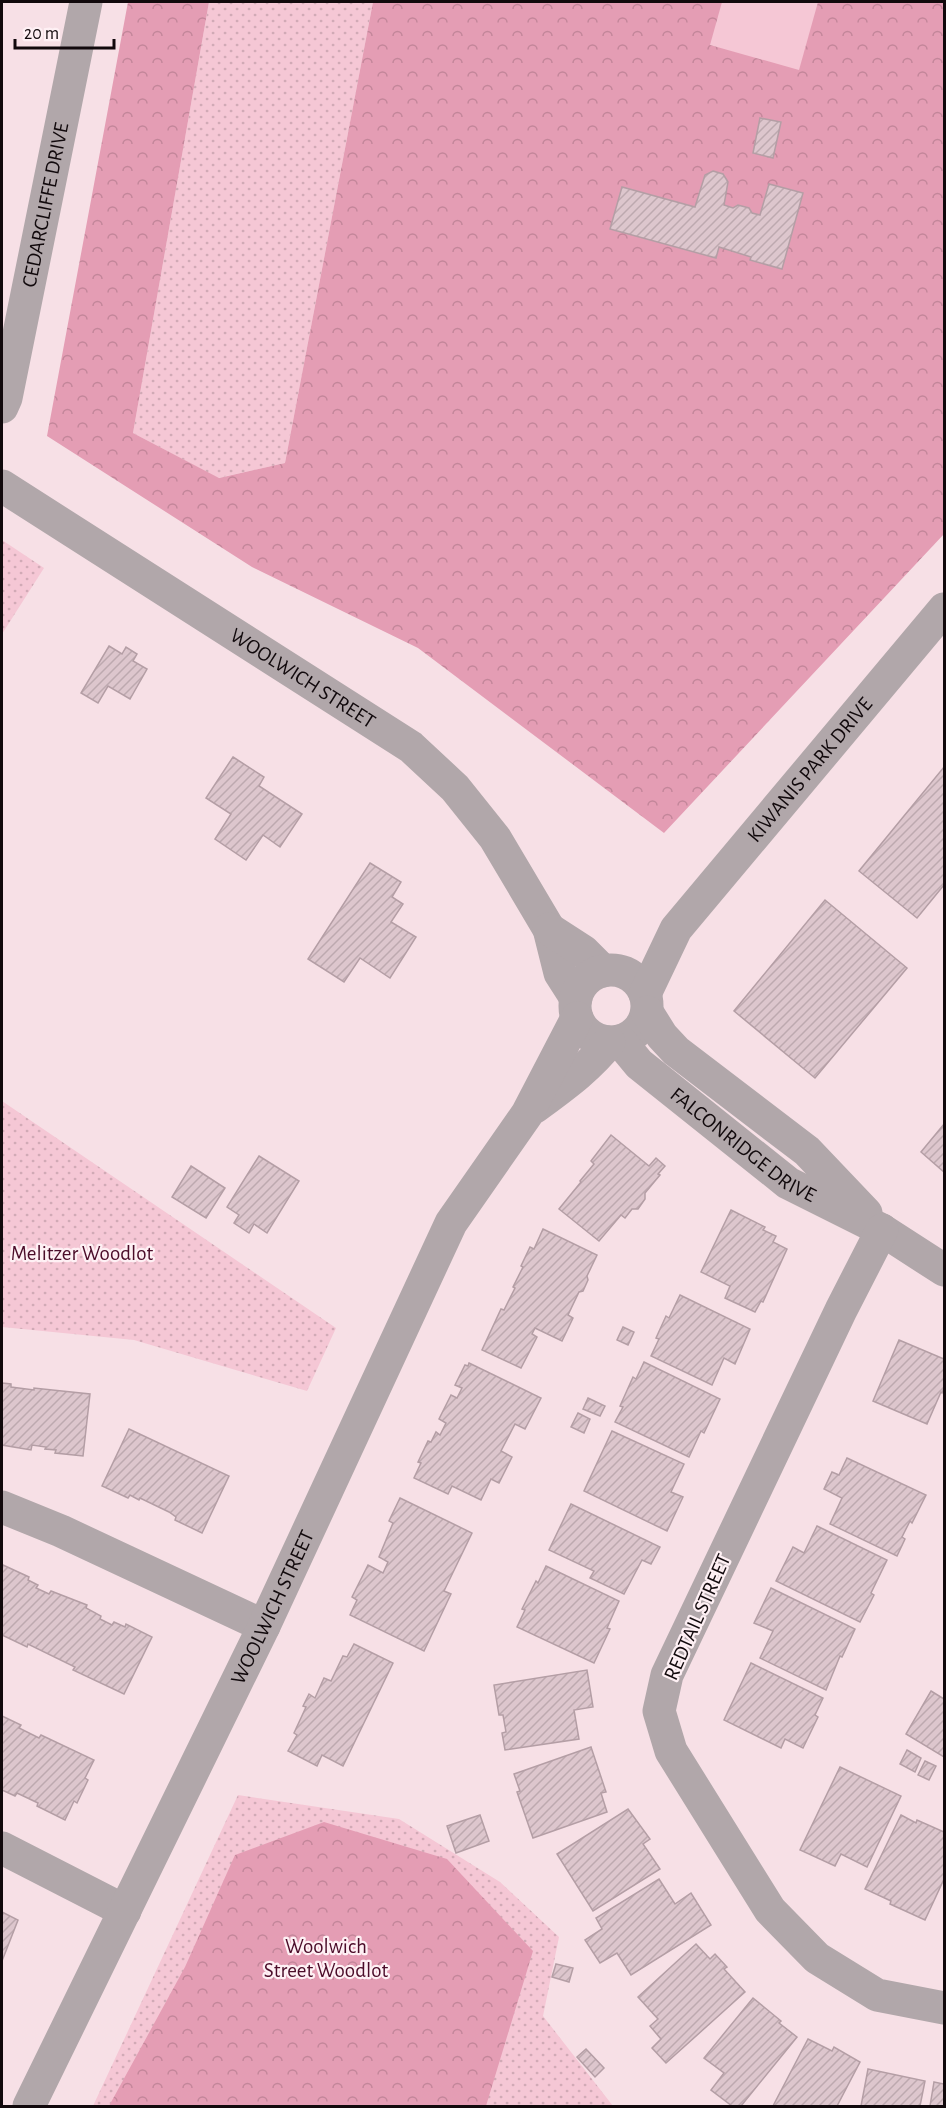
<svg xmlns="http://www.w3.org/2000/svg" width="946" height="2108" font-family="'Alegreya Sans',sans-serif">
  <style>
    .grass { fill: url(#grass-dots) }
    .forest { fill: url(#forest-crowns) }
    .garden { fill: #f5c7d5 }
    .building { fill: url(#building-hatch); stroke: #b49ea5; stroke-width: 1.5 }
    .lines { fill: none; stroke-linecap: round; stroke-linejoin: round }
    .minor { stroke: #b1a7aa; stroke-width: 33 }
    .labels { text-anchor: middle; stroke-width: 4.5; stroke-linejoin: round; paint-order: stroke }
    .street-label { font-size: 21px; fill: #11090c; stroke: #fef0f4 }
    .park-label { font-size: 21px; fill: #4b0c29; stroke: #fef0f4 }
  </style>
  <defs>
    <pattern id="grass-dots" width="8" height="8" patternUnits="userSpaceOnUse" patternTransform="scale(1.5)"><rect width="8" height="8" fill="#f5c7d5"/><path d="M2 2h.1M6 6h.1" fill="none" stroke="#d1aab6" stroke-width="1.8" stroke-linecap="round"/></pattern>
    <pattern id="forest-crowns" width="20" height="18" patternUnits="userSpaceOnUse" patternTransform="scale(1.5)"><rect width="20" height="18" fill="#e49db4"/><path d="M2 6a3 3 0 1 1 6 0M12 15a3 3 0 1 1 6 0" fill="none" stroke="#c3869a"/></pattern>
    <pattern id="building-hatch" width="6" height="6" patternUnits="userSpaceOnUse" patternTransform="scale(1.5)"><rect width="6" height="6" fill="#ddc6cd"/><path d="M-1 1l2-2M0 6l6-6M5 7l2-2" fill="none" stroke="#bda9af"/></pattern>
  </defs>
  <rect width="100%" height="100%" fill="#f7e0e6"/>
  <g class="grass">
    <polygon points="209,2 373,2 285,463 218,478 133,433"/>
    <polygon points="2,540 44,568 2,634"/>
    <polygon points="2,1101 336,1328 307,1391 134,1340 2,1327"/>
    <polygon points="238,1795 399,1819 500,1882 559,1937 543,2016 613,2106 93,2106"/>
  </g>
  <g class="forest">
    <polygon points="128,2 209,2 133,433 219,478 285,463 373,2 944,2 944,534 664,833 418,648 252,567 47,436"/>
    <polygon points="324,1822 447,1859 533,1951 486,2106 109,2106 185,1967 235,1855"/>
  </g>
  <polygon class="garden" points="722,2 818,2 799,70 710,45"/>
  <g class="building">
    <polygon points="760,118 781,122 773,158 753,153"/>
    <polygon points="713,171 723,174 728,182 724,205 733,208 738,205 749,208 752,213 760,215 769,184 803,193 782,269 750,260 751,257 719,247 716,258 610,229 622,187 695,207 705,175"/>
    <polygon points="109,646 122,654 126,647 137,654 133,661 147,669 130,699 108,686 98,703 81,693"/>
    <polygon points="233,757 264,777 259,786 302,814 280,847 263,835 246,860 215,839 231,814 206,798"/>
    <polygon points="944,767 944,885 917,918 859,871"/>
    <polygon points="370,863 401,882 392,897 403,904 391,922 416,937 390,978 360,958 344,982 308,959"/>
    <polygon points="825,900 907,968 815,1078 734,1011"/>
    <polygon points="944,1124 944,1172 921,1152"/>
    <polygon points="611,1135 649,1166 656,1158 665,1166 658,1174 660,1175 645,1193 645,1199 638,1209 632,1209 625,1218 621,1215 599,1241 559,1209 581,1182 580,1181 594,1164 591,1161"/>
    <polygon points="259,1156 299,1181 267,1233 254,1224 249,1233 234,1223 239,1215 227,1207"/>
    <polygon points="191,1166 225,1188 206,1218 172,1197"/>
    <polygon points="731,1210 765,1227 763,1230 776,1236 773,1242 787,1249 763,1302 761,1301 755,1312 725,1298 730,1286 701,1272"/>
    <polygon points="543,1229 597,1255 587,1276 588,1280 583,1291 579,1292 568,1315 573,1318 562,1341 535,1328 532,1334 537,1337 521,1368 482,1350 501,1309 504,1310 515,1288 513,1287 523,1267 521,1266 530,1247 534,1249"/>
    <polygon points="680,1295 750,1329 735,1364 724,1358 712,1385 651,1356 659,1339 656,1338 666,1316 669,1318"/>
    <polygon points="623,1327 634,1332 628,1345 617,1340"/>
    <polygon points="899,1340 944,1359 944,1388 942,1393 941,1392 927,1424 873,1401"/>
    <polygon points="644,1362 720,1399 704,1433 701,1431 689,1457 615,1422 623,1407 620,1406 633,1377 636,1379"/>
    <polygon points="469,1363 541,1398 525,1429 515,1424 501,1451 512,1457 499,1483 491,1479 481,1500 452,1486 448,1494 414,1478 421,1463 418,1462 428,1441 431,1442 436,1432 440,1435 446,1423 439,1419 451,1395 457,1398 462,1388 455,1385 465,1365 468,1366"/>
    <polygon points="2,1383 11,1384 11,1387 34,1390 34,1388 90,1394 83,1456 55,1453 56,1450 45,1449 46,1447 32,1445 31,1450 2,1445"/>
    <polygon points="588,1398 605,1406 600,1416 583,1409"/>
    <polygon points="578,1413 590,1419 584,1433 571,1427"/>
    <polygon points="129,1429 229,1476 202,1533 175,1520 176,1517 169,1512 140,1498 139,1500 130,1495 128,1498 102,1486"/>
    <polygon points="612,1431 684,1464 671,1492 683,1497 667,1531 584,1491"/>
    <polygon points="847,1458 926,1495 912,1523 910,1521 902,1537 905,1539 897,1556 830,1524 842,1498 824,1489 832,1472 839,1475"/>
    <polygon points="400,1498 472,1533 444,1591 451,1594 424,1651 350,1615 357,1600 352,1597 368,1565 383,1573 388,1562 379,1557 393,1523 389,1521"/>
    <polygon points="571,1504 660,1547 651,1564 642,1560 624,1594 590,1578 594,1571 549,1550"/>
    <polygon points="817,1526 887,1560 871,1593 874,1595 860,1622 776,1581 793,1547 804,1553"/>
    <polygon points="3,1565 29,1577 28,1580 38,1585 36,1588 49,1594 51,1591 87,1605 86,1608 101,1616 100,1619 112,1625 114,1622 125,1627 126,1624 152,1637 124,1694 73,1670 75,1667 28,1644 27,1647 2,1635 2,1569"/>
    <polygon points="546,1566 619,1601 607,1628 610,1629 594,1663 517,1627 525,1610 522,1609 536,1581 538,1583"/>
    <polygon points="771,1588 855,1629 842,1657 840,1656 826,1690 760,1658 773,1631 754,1623"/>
    <polygon points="354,1644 393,1663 343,1766 322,1755 317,1766 288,1751 297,1735 294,1733 306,1707 303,1706 309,1694 315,1698 324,1678 331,1681 343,1656 347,1657"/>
    <polygon points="751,1663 823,1698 815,1715 818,1717 803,1748 785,1739 781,1748 724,1720"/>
    <polygon points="587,1670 593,1707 574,1710 579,1739 505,1750 502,1733 506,1732 503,1715 499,1715 494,1685"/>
    <polygon points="931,1691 944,1699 944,1757 906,1734"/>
    <polygon points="2,1716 21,1725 19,1728 39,1738 41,1735 94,1760 85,1778 88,1780 77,1803 74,1801 65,1820 37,1806 38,1803 17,1793 15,1796 2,1790"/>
    <polygon points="591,1747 606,1792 601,1793 607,1812 533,1838 517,1792 520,1791 514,1774"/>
    <polygon points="907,1750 921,1758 915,1772 900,1764"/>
    <polygon points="925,1761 936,1766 929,1780 918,1775"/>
    <polygon points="840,1767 901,1796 867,1867 841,1854 835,1866 800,1850"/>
    <polygon points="628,1809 650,1839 643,1844 660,1869 593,1911 557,1854"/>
    <polygon points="480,1815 489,1841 456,1853 447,1826"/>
    <polygon points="901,1815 916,1823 917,1820 944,1832 944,1879 925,1920 890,1904 891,1901 865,1889"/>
    <polygon points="659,1879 675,1904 691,1893 711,1925 631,1975 617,1953 600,1963 585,1940 602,1929 596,1918"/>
    <polygon points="2,1912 18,1920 2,1961"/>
    <polygon points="696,1944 710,1959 715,1954 727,1967 724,1969 745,1992 666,2063 652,2048 661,2039 650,2026 658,2019 638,1997"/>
    <polygon points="556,1964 573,1968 569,1982 552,1977"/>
    <polygon points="753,1998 781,2021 779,2023 797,2037 741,2106 732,2106 711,2090 724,2073 704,2058"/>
    <polygon points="808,2039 832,2051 834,2047 860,2062 837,2106 773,2106"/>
    <polygon points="586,2049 604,2068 595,2077 577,2057"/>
    <polygon points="868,2069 925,2081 920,2106 861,2106"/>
    <polygon points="934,2082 944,2084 944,2106 930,2106"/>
  </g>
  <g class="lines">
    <g class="minor">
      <path id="s1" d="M2 407 6 398 86 2"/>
      <path id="s2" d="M2 486 411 747 455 788 495 838 549 929 560 973 576 998"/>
      <polyline points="549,929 583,951 603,971"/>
      <circle cx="611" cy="1006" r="36"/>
      <path id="s3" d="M645 994 676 929 944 609"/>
      <polyline points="647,1012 662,1036 676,1051 807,1151 866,1213"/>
      <path id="s4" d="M620 1041 639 1064 788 1183 882 1230 944 1270"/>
      <path d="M535 1107C562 1087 589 1068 609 1042"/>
      <polyline points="882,1230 841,1310 667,1675 659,1711 671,1751 770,1910 817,1958 877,1995 944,2008"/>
      <polyline points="2,1507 61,1531 264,1626"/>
      <polyline points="2,1848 125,1911"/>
      <path id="s5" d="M29 2106 264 1626 451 1223 527 1114 577 1018"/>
    </g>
  </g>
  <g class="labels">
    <g class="street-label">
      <text dy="7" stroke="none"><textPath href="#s1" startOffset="207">CEDARCLIFFE DRIVE</textPath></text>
      <text dy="7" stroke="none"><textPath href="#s2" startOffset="357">WOOLWICH STREET</textPath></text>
      <text dy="7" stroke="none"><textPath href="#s3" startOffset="280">KIWANIS PARK DRIVE</textPath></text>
      <text dy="7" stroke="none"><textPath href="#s4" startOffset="162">FALCONRIDGE DRIVE</textPath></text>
      <text dy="7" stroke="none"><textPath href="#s5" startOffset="555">WOOLWICH STREET</textPath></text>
      <text transform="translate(697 1617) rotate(-66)" y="7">REDTAIL STREET</text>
    </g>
    <g class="park-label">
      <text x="82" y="1260">Melitzer Woodlot</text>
      <text x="326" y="1953">Woolwich<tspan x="326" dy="24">Street Woodlot</tspan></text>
    </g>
  </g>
  <rect width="946" height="2108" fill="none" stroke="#11090c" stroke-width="6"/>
  <path d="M15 39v9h99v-9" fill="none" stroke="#11090c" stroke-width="3"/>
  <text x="24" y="39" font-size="18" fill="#11090c" stroke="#fef0f4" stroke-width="4.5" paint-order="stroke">20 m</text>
</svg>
